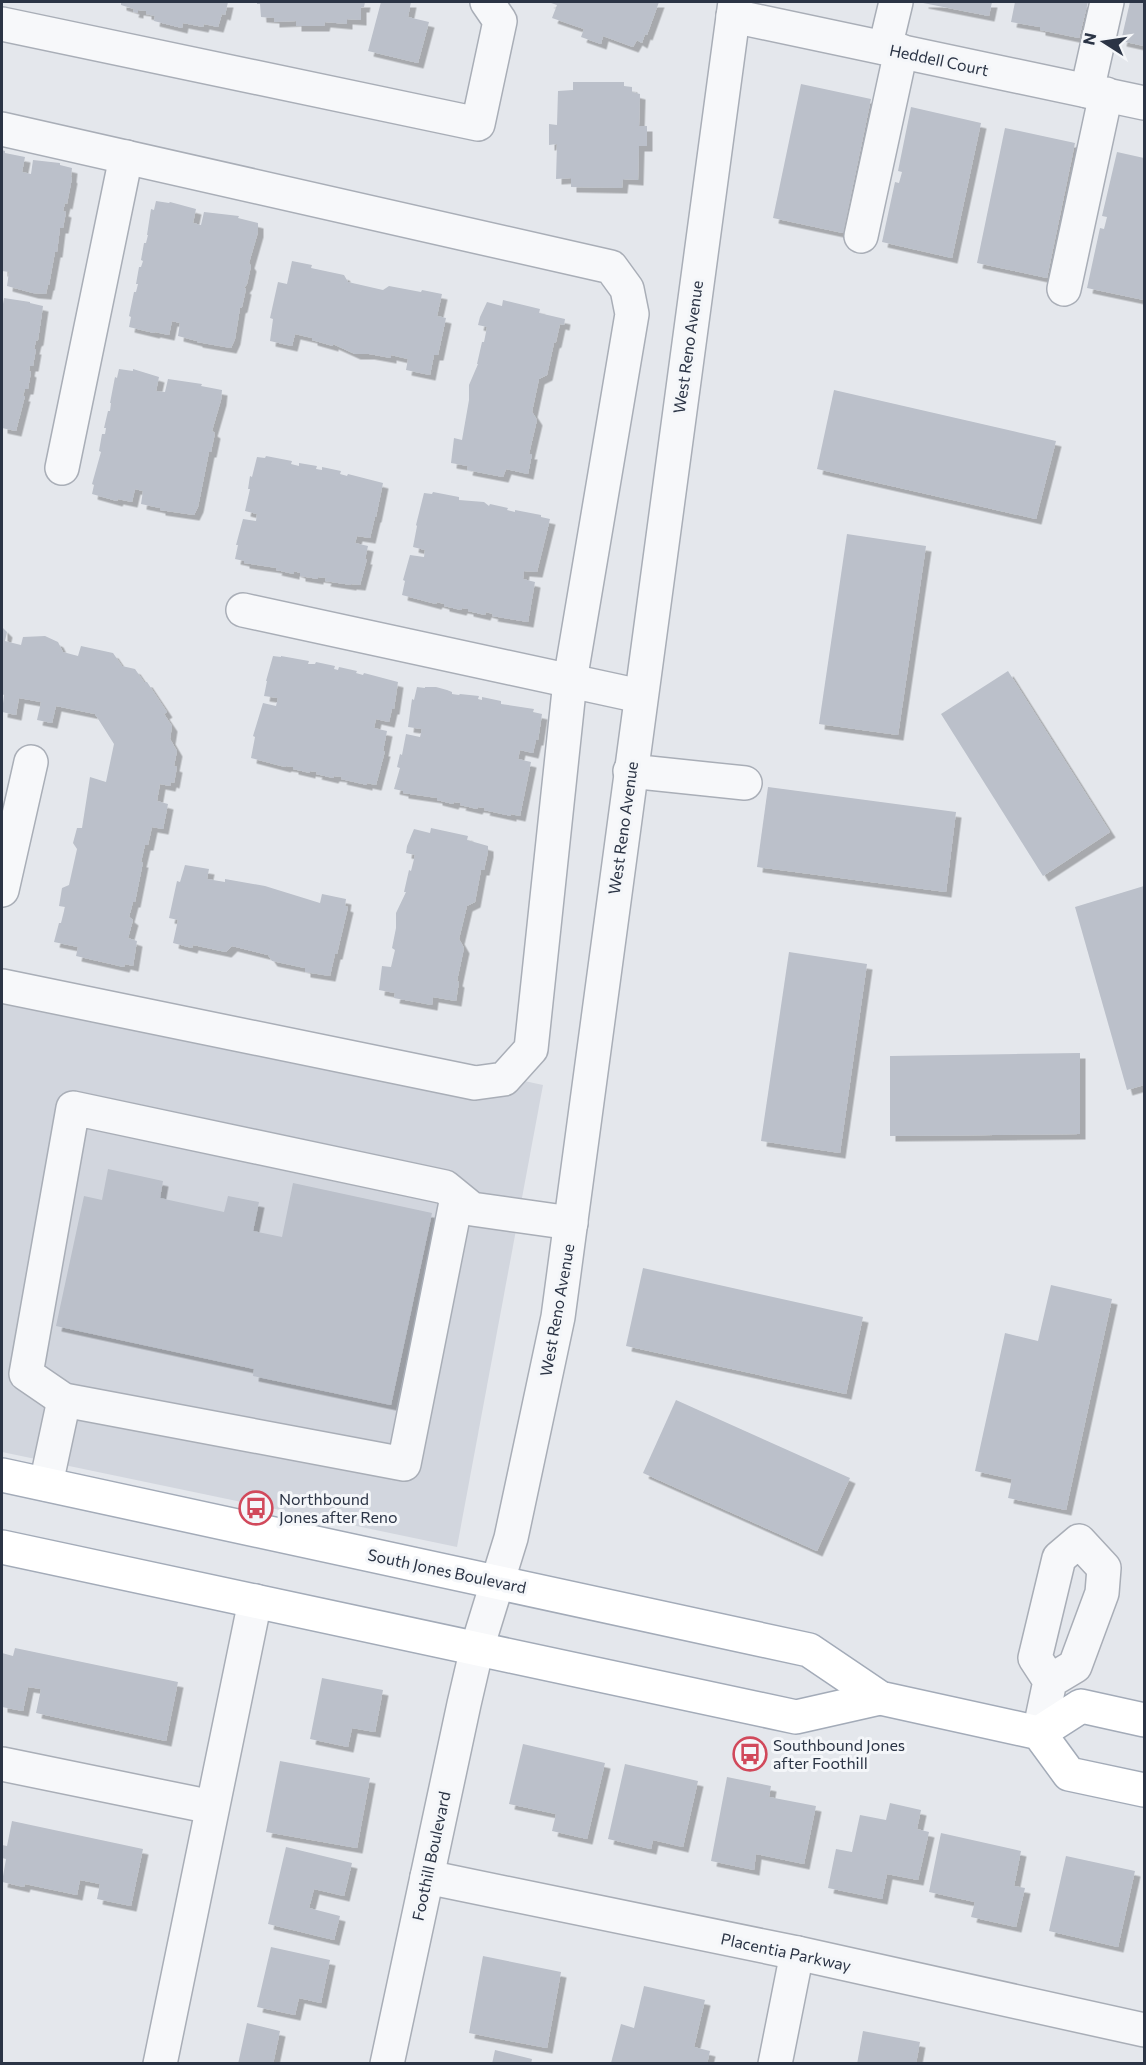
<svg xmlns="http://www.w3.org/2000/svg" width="1146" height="2065" font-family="Commissioner,sans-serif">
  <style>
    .built { fill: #d2d6de }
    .building { fill: #bbc0ca; filter: url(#shadow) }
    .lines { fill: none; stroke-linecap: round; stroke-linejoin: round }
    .minor-casing { stroke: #a9aeb7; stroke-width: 36 }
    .major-casing { stroke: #a3abb8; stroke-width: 36 }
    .minor { stroke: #f7f8fa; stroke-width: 33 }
    .major { stroke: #fff; stroke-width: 33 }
    .labels { text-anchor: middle; stroke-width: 6; stroke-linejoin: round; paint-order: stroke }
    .street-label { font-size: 16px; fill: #2b3445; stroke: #f4f6f9 }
    .poi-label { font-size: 16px; fill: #2b3445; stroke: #f4f6f9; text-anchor: start }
  </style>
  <defs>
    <filter id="shadow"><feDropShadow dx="5.5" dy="5.5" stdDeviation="0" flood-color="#0004"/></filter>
  </defs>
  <rect width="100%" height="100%" fill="#e4e7ec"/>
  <polygon class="built" points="2,970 543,1085 457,1547 2,1452"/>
  <g class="building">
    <polygon points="121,2 228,2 225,15 222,14 218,27 204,24 203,27 183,23 182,28 154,21 155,16 146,14 146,11 138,10 138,13 133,12 134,9 121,5"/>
    <polygon points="257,2 365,2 364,7 361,7 361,20 347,19 347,24 325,22 324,26 296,26 296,21 274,22 274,18 261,17 260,4 257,4"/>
    <polygon points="381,2 411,2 408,17 429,22 418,63 368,51"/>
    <polygon points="548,2 659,2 647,35 645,34 642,43 637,40 633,47 603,36 601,44 581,37 584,29 552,18 557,5"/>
    <polygon points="1015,2 1088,2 1079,38 1040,30 1040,27 1011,22"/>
    <polygon points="1130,2 1144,2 1144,46 1121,41"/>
    <polygon points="923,3 923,2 992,2 989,16"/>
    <polygon points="573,82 624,82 624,86 632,87 632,92 640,94 639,126 647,126 647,146 639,146 638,180 623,179 622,188 571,187 571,178 556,179 557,144 549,145 549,124 557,125 558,91 573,90"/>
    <polygon points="801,84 871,99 843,233 773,218"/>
    <polygon points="911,107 981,123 952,258 882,242 895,182 899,183 902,172 898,171"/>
    <polygon points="1005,128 1075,143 1047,278 977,263"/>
    <polygon points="2,150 5,151 5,153 25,157 22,172 31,174 33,160 60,163 60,165 72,168 71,177 72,178 67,204 65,203 63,211 66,212 63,228 60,228 57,252 55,252 49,285 48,285 46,294 33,293 7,286 9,272 2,271"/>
    <polygon points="1117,152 1144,158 1144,300 1087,288 1100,228 1104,229 1107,217 1102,216"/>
    <polygon points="156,201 169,203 170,202 196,209 193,223 201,225 204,212 239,216 238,218 258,223 258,232 249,263 251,266 247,284 244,288 246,289 242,307 240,308 235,339 231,348 197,342 197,341 178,336 180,323 172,321 169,335 155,332 154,333 129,327 131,317 129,316 134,292 136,292 138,284 136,284 139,267 141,267 143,261 141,260 144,243 146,243 148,235 147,235 151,209 154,210"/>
    <polygon points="292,261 312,265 311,268 344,275 348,282 383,290 389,286 421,292 422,290 442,294 437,316 446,318 438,355 434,355 430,375 406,370 408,359 391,355 391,358 369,354 355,354 333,344 333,346 312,340 312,338 295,334 292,346 270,341 273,319 270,318 278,282 287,284"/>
    <polygon points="4,298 30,302 30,303 43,306 38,340 36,341 34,349 36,349 33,366 30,366 29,371 31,372 28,389 25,389 23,396 25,396 16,431 2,428 2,310"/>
    <polygon points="503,300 540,309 539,313 565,319 564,325 560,324 556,342 554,343 547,375 539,379 532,412 537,420 529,454 532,454 528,474 506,469 503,477 467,470 468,466 451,463 454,438 462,440 469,400 469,385 478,364 477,364 482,342 484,342 487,327 478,325 480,317 487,302 502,306"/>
    <polygon points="119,369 133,371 133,369 159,377 156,391 165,392 168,379 202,384 201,386 222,390 221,400 212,431 215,433 211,452 209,452 198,507 194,515 160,510 160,508 141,504 143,491 135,489 132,502 118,499 117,501 92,494 94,485 92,484 101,452 99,451 102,434 105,434 106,428 104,428 108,411 110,411 111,403 110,403 115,377 117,378"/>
    <polygon points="834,390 1056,441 1036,519 817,469"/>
    <polygon points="266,456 292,461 291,464 299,466 299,463 317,466 316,469 322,470 322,467 341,471 340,474 347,476 348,474 383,483 376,517 375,517 370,538 357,536 355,543 368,546 365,559 367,559 360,585 351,584 351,585 325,581 326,578 318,577 318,579 300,576 300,573 294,571 294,574 276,570 277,568 244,563 244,561 235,559 238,545 236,545 243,519 256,521 257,514 245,511 250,489 248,489 250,476 252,477 257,457 265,458"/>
    <polygon points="433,492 459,497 459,500 484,502 489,506 490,504 508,508 507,510 515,512 515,510 541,515 541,517 550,519 537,572 524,571 523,579 535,582 528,622 492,616 493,614 486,612 485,615 468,611 468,609 462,608 461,610 444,606 444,604 437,602 436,604 402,595 405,581 403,580 410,555 424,557 425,550 413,547 417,526 416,525 424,493 432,494"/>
    <polygon points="847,534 926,546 898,735 819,724"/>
    <polygon points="2,627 7,632 5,641 21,645 23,637 45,636 58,642 63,652 78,656 81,646 113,653 122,666 135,669 144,682 147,682 167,712 164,714 172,726 170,739 177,751 174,766 177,767 174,783 171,782 170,786 160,784 157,801 168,804 163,829 152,827 148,845 145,845 141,862 143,862 135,902 133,902 129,917 133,920 128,938 137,941 133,966 125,964 124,967 76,956 78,947 54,942 59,923 61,923 65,907 59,906 62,888 69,885 77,849 73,843 77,828 82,828 90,777 106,782 114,744 95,714 56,706 52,723 37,720 41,702 19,698 16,715 2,712 4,695 2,694"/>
    <polygon points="273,656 281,657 281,656 309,661 308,664 315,664 316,662 335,666 334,669 338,670 339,667 357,671 356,673 363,675 364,673 398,682 394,709 392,709 389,722 376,719 374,728 387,731 383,751 385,751 376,785 367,783 367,785 341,779 342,777 334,776 333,778 316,774 317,772 310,771 310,773 293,769 293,767 286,766 285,767 251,758 255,737 253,736 263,703 276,706 278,698 264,696 267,681 266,681"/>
    <polygon points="1008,671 1110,832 1043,876 941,714"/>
    <polygon points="417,687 425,688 425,687 436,687 447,690 452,692 452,694 459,695 460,694 479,696 478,699 482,700 482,697 501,701 501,704 534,709 533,712 542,714 538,740 536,740 533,753 520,750 518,759 531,762 520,816 511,814 511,816 484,810 485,808 478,807 477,809 460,805 461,803 454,802 453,804 437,800 437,798 403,793 403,791 394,789 400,768 397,767 400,754 402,755 406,734 420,737 422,729 408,727 412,699 414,700"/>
    <polygon points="768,787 956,812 946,892 757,867"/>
    <polygon points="431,828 468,836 467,840 488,846 488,852 484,870 481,870 475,902 467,906 459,939 464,948 457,981 459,982 456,1001 433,997 432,1005 394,998 395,993 379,990 382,966 391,967 395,950 392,948 396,928 396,913 406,892 404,892 409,870 411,871 415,855 406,853 407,846 414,829 430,833"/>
    <polygon points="185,865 209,869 207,879 225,882 225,879 265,886 320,903 322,894 346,899 345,906 348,907 337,954 335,954 330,976 305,972 305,968 272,961 268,955 232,946 226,952 193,945 192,948 173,943 178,920 169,918 177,881 180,882"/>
    <polygon points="1144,886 1144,1085 1127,1090 1075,907"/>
    <polygon points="789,952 867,964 840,1153 761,1141"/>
    <polygon points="1080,1053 1080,1134 890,1136 890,1056"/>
    <polygon points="108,1169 163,1181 160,1198 224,1212 228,1196 259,1202 253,1231 282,1237 293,1183 432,1213 391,1405 253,1376 254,1369 56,1326 84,1196 102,1200"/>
    <polygon points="643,1268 863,1317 846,1394 626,1346"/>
    <polygon points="1051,1285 1112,1299 1066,1510 1008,1498 1012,1479 975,1471 1005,1333 1038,1341"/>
    <polygon points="676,1400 850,1478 817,1551 643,1473"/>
    <polygon points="15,1648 178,1682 166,1741 36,1713 41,1689 28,1687 23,1711 2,1707 2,1653 13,1656"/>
    <polygon points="322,1678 383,1690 375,1732 352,1728 348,1747 310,1739"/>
    <polygon points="523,1744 605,1763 587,1839 552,1831 556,1814 509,1804"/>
    <polygon points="280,1761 370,1778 357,1848 266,1832"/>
    <polygon points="625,1764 698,1781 683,1847 653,1840 651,1849 608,1839"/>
    <polygon points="727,1777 771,1786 769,1797 816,1806 804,1864 756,1854 754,1870 711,1861"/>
    <polygon points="890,1803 921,1810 917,1829 929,1832 918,1880 887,1874 882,1899 828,1888 836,1849 852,1852 860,1815 886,1820"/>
    <polygon points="12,1821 143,1849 131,1906 97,1899 100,1884 80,1880 77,1895 25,1884 24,1887 2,1882 6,1859 2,1858 2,1845 7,1846"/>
    <polygon points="941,1833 1021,1851 1014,1886 1025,1888 1016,1927 971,1917 975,1902 929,1892"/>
    <polygon points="286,1847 352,1863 344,1896 314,1889 309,1908 340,1916 334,1940 268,1924"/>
    <polygon points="1066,1856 1135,1871 1118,1947 1049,1931"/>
    <polygon points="271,1947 330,1960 321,2003 299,1998 295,2015 257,2007"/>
    <polygon points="483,1956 561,1972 547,2048 469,2033"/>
    <polygon points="644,1986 705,2000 694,2047 710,2051 707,2064 611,2063 621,2024 634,2028"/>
    <polygon points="247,2023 280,2031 273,2064 238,2064"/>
    <polygon points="863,2031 920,2042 916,2064 857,2064"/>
    <polygon points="495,2050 532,2059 531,2064 492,2064"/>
  </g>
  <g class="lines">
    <g class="minor-casing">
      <g id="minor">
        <polyline points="733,16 1144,103"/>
        <polyline points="2,24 478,124 500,21 487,2"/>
        <polyline points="885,48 896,2"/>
        <polyline points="1087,91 1107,2"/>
        <polyline points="2,129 611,267 627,289 632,314 570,681 531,1049 504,1079 475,1083 2,986"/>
        <polyline points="861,236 901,51"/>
        <polyline points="1064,289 1106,94"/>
        <polyline points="62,468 126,157"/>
        <polyline points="243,610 640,696"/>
        <polyline points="630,771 745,783"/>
        <polyline points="2,890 31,762"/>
        <polyline points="457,1197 404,1464 64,1400 26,1374 73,1108 445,1187 472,1209 571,1223"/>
        <polyline points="46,1484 64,1400"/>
        <polyline points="1039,1733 1050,1681 1035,1658 1059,1558 1079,1541 1104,1568 1102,1593 1075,1666 1050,1681"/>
        <polyline points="2,1764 212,1807"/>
        <polyline points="427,1877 797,1953 1144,2030"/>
        <polyline points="160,2064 255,1601"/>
        <polyline points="387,2064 464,1704 477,1648 511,1538 558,1317 735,2"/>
        <polyline points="775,2064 797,1953"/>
      </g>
    </g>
    <g class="major-casing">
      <g id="major">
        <polyline points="2,1475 809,1650 880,1698 1039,1733 1069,1774 1144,1790"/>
        <polyline points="2,1547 796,1717 880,1698"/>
        <polyline points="1039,1733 1081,1706 1144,1720"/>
      </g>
    </g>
    <use href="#minor" class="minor"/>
    <use href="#major" class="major"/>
  </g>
  <defs>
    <g id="bus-ring" transform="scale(1.725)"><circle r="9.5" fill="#f4f6f9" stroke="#d1495b" stroke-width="1.5"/><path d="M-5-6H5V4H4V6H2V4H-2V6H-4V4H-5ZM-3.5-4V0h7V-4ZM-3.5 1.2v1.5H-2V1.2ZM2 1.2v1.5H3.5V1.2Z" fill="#d1495b"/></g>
  </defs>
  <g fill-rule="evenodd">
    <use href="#bus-ring" x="256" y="1508"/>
    <use href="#bus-ring" x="750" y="1754"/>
  </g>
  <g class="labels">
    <g class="street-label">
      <text transform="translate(939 60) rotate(12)" y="6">Heddell Court</text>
      <text transform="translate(688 347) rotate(-82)" y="6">West Reno Avenue</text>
      <text transform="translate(623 828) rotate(-82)" y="6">West Reno Avenue</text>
      <text transform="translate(557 1310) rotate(-80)" y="6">West Reno Avenue</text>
      <text transform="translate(447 1571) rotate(12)" y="6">South Jones Boulevard</text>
      <text transform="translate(431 1856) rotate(-78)" y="6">Foothill Boulevard</text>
      <text transform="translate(786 1952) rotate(12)" y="6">Placentia Parkway</text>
    </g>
    <g class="poi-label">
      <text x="279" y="1505">Northbound<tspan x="279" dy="18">Jones after Reno</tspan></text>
      <text x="773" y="1751">Southbound Jones<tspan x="773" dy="18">after Foothill</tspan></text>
    </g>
  </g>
  <rect width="1146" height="2065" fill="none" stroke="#2b3445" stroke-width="6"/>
  <g transform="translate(1104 42) rotate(282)" stroke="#f4f6f9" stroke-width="4.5" paint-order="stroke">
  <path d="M0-4.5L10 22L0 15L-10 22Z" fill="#2b3445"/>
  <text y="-9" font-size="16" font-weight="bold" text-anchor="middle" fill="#2b3445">N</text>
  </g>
</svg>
